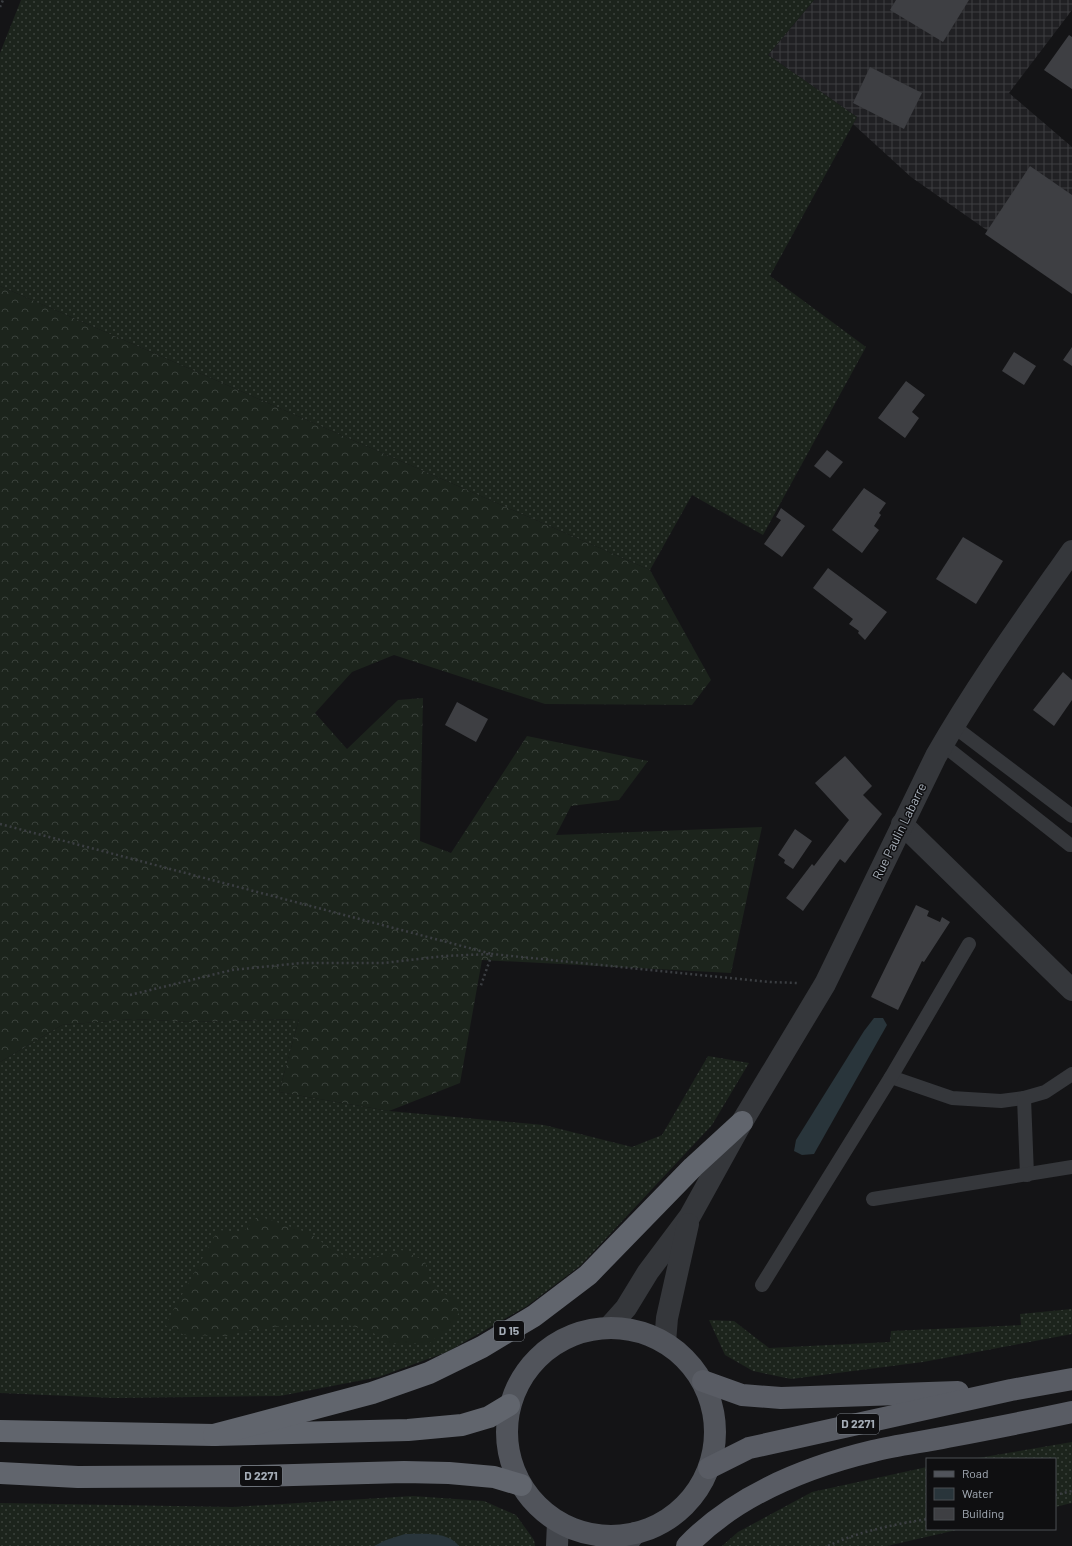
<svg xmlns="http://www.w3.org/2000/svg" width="1072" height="1546" font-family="Barlow,sans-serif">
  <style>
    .industrial { fill: url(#industrial-grid) }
    .grass { fill: url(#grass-dots) }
    .forest { fill: url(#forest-crowns) }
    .water { fill: #29353b }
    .building { fill: #3e3f43 }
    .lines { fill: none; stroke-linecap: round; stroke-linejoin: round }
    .path { stroke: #3b3e42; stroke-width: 2.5; stroke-dasharray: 2 3; stroke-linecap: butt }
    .service { stroke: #35373b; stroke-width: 14 }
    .minor { stroke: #35373b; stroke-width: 22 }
    .tertiary { stroke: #35373b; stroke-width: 22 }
    .secondary { stroke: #43464c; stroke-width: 22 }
    .primary { stroke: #51545b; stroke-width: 22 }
    .trunk { stroke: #595c64; stroke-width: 22 }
    .motorway { stroke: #61656d; stroke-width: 22 }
    .labels { text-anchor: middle; stroke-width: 3; stroke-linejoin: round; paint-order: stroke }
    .shield { fill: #0f0f11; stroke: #787e85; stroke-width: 1 }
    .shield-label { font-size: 12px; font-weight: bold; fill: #a5adb7 }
    .street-label { font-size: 13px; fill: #a5adb7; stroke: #0f0f11 }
  </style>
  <defs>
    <pattern id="industrial-grid" width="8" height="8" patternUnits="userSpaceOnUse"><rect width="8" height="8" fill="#202023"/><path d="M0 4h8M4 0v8" fill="none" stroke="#3d3e41"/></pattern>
    <pattern id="grass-dots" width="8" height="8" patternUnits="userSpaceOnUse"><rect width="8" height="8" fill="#1c241c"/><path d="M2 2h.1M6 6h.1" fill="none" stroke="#3a413b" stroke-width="1.8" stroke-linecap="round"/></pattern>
    <pattern id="forest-crowns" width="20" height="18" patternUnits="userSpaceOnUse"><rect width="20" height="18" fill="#1c241c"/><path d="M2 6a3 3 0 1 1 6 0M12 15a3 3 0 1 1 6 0" fill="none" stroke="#3a413b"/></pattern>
  </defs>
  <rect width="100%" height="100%" fill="#141416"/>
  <polygon class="industrial" points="814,0 1072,0 1072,10 1009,93 1072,147 1072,290 911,177 853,124 857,117 768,55"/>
  <g class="grass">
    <polygon points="21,0 814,0 768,55 857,117 770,276 866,347 763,535 692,495 650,570 0,286 0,53"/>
    <polygon points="133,1019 191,1022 299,1019 279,1092 389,1111 544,1125 632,1147 662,1135 708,1056 749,1063 712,1125 581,1265 527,1306 447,1352 379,1377 280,1396 115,1398 0,1393 0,1062 62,1025"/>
    <polygon points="1072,1309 1072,1334 923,1362 791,1379 753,1371 725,1355 709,1320 734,1321 769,1348 890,1342 891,1331 1021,1325 1020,1314"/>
    <polygon points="1072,1442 1072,1503 1055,1507 1055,1459 972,1459"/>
    <polygon points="927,1467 927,1529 961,1529 887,1546 722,1546 738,1532 812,1492"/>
    <polygon points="413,1496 484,1501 516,1515 534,1540 535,1546 0,1546 0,1503 233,1507"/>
  </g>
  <g class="forest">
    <polygon points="0,286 650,570 711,680 692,705 545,704 394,655 352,672 315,713 347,749 398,700 423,698 420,841 451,853 527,736 648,761 619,800 571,806 556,835 762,827 731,973 482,960 460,1083 389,1111 279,1092 299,1019 191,1022 133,1019 62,1025 0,1062"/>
    <polygon points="258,1216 309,1233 333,1250 348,1258 366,1259 402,1250 425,1261 430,1282 441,1291 464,1305 453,1322 429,1344 391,1344 370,1331 348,1325 292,1325 255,1329 226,1336 184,1335 165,1325 218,1230 243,1232"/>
  </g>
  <g class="water">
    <polygon points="874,1018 883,1018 887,1025 814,1154 802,1155 794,1151 796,1140 864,1031"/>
    <path d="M405 1534C422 1534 448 1531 459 1546H374L386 1540Z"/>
  </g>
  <g class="building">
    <polygon points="896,0 969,0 943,42 890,10"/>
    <polygon points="1069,35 1072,37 1072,89 1044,70"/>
    <polygon points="870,67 922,93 904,129 853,103"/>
    <polygon points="1030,166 1072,195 1072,294 985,234"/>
    <polygon points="1072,347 1072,366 1063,360"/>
    <polygon points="1014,352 1036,366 1024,385 1002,371"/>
    <polygon points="906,381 925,395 912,412 919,418 905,438 878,418"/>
    <polygon points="827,450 843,462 830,478 814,466"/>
    <polygon points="864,488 886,503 879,513 881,515 874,526 879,530 862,553 832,530"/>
    <polygon points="781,508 805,526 782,557 764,544 781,520 776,517"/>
    <polygon points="963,537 1003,561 976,604 936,579"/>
    <polygon points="828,568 887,612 865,640 858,633 859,631 849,624 853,619 813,588"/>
    <polygon points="1063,672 1072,680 1072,700 1054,726 1033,710"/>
    <polygon points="457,702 488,719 476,742 445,725"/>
    <polygon points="845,756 872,786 863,795 882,814 845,863 840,859 803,911 786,898 812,864 814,866 849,820 815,783"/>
    <polygon points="795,829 812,841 793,869 784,863 785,860 778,855"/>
    <polygon points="916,905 929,911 927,916 940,922 942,917 950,922 924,962 922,961 898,1010 871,997"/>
  </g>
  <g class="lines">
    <g class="path">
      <polyline points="0,7 3,0"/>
      <polyline points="0,824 492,954 480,988"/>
      <polyline points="130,995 232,970 301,963 384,963 444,956 492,954 770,982 797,983"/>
      <polyline points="1055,1495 1072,1491"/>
      <path d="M828 1546C860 1531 892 1525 927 1519"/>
    </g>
    <g class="service">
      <polyline points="952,725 1072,816"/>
      <polyline points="942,744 1070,845"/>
      <polyline points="891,1077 952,1098 1001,1101 1024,1098"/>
      <polyline points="1027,1175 1024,1098 1045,1092 1072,1074"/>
      <polyline points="873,1199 1072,1167"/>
      <polyline points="762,1285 891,1077 969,944"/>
    </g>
    <polyline class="minor" points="902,824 1072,990"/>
    <g class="tertiary">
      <path d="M609 1327 626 1308 648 1272 690 1216 742 1122 825 984 936 756C977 684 1025 618 1072 551"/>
      <polyline points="665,1342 667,1318 688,1224"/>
    </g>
    <g class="secondary">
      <polyline points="557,1546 558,1522"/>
      <polyline points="625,1546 635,1533"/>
    </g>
    <circle class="primary" cx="611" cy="1432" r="104"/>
    <g class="trunk">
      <polyline points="703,1381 742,1395 781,1398 958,1392"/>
      <polyline points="709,1468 749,1448 1011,1390 1072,1379"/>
      <path d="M687 1546C735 1496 806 1467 873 1451 897 1445 923 1442 947 1437 989 1429 1030 1421 1072 1412"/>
    </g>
    <g class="motorway">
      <polyline points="0,1431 214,1435 408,1430 462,1425 489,1417 509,1405"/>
      <polyline points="214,1435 372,1393 429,1373 482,1347 534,1316 588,1275 693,1167 742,1122"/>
      <polyline points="0,1473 78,1477 257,1476 404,1472 449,1473 494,1477 521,1485"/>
    </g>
  </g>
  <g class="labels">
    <g class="shield">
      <rect x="494" y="1321" width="30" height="20" rx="3"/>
      <rect x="837" y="1414" width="42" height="20" rx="3"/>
      <rect x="240" y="1466" width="42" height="20" rx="3"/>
    </g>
    <g class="shield-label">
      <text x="509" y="1335">D 15</text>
      <text x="858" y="1428">D 2271</text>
      <text x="261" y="1480">D 2271</text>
    </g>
    <g class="street-label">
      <text transform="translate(899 831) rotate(-64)" y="5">Rue Paulin Labarre</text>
    </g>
  </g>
  <rect x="926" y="1458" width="130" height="72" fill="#0f0f11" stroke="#4b4e53"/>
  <rect x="934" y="1471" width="20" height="6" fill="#51545b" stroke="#4b4e53"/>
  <text x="962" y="1478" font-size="12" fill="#a5adb7">Road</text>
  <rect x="934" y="1488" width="20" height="12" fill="#29353b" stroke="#4b4e53"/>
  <text x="962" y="1498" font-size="12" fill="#a5adb7">Water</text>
  <rect x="934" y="1508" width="20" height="12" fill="#3e3f43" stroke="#4b4e53"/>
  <text x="962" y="1518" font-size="12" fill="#a5adb7">Building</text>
</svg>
